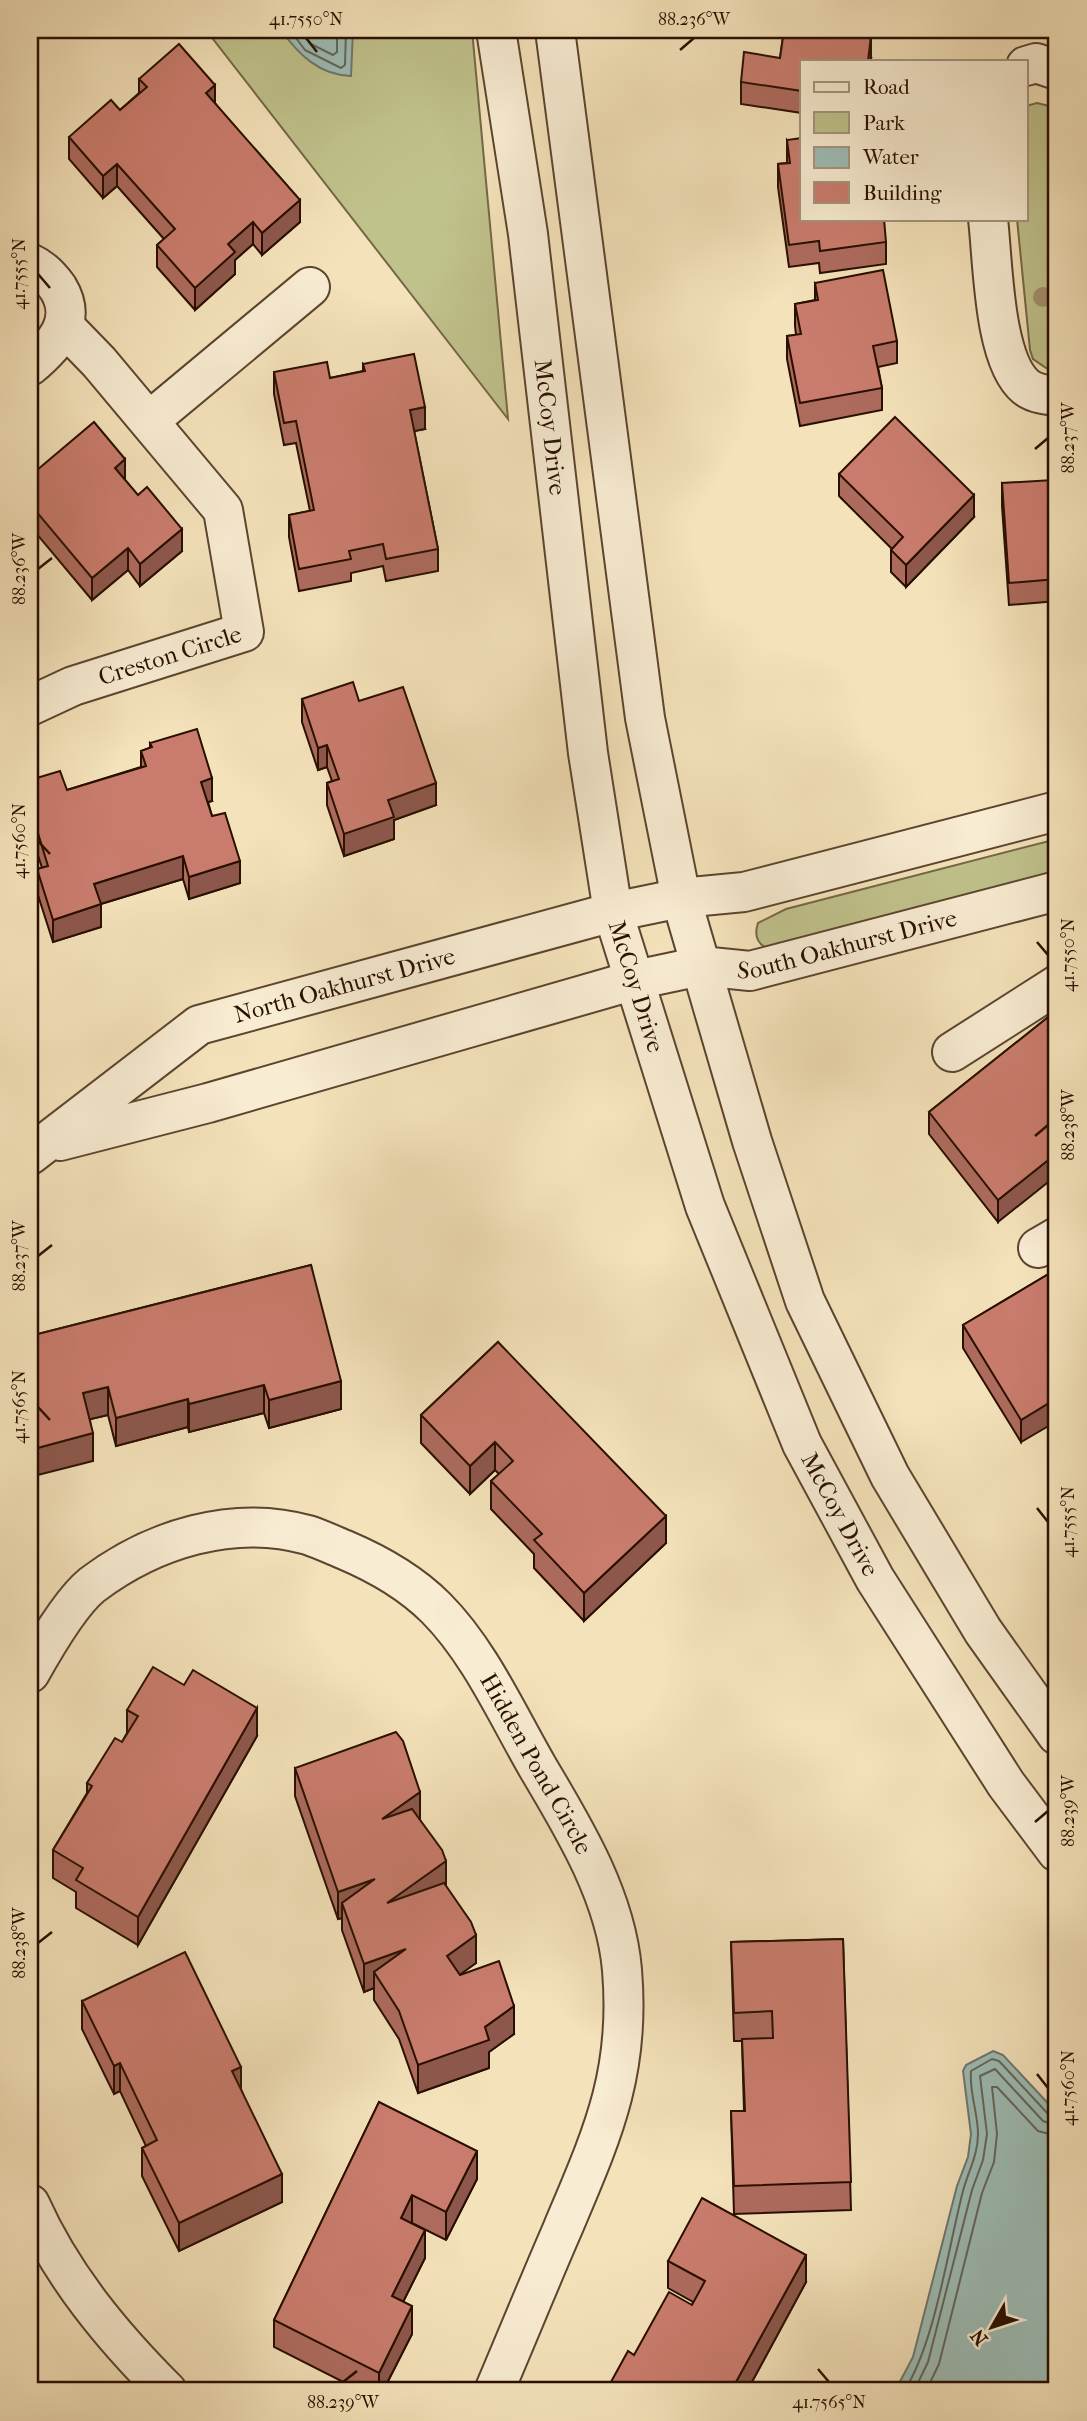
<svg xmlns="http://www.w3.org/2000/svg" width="1087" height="2421" font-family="'IM FELL French Canon',serif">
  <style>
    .green { fill: #c0c28c; stroke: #746846; stroke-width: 2 }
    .water { fill: #9dbdb6; stroke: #6f776d; stroke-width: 2 }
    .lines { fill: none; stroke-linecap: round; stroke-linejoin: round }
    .shore { stroke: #63665b; stroke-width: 2 }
    .minor-casing { stroke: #5c442e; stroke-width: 42 }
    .minor { stroke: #f8ecd2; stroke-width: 38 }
    .tree { fill: #a2916f }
    .wall { fill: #ad6b5e; stroke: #290f00; stroke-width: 2 }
    .shaded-wall { fill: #8d574c; stroke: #290f00; stroke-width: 2 }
    .building { fill: #c97c6d; stroke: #290f00; stroke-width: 2 }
    .ticks { fill: none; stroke: #290f00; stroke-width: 2.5 }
    .labels { text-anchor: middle; stroke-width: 6; stroke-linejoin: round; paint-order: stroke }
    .street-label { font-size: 24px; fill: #290f00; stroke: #f8ecd2 }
    .neatline { fill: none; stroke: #290f00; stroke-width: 2.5 }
    .ticks-label { font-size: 18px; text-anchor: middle; fill: #290f00 }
  </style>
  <rect width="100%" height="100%" fill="#f4e2ba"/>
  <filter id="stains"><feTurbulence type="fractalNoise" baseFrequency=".00286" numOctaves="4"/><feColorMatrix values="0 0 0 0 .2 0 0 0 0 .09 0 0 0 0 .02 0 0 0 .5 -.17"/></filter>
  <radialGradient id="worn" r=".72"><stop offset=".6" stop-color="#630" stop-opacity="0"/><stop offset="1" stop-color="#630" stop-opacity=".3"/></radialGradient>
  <g class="green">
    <polygon points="206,30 472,30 508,419"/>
    <polygon points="1037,103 1049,106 1057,113 1057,374 1055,374 1033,359 1030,350 1017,219 1026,219 1026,106"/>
    <path d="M1057 839V875L769 949C756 944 754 935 758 923L786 909Z"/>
  </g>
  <g class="water">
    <path d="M281 30H353L351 76C319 75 298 54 281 30Z"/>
    <polygon points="993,2051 1003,2055 1057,2113 1057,2391 895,2391 913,2357 957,2186 968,2157 971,2134 963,2071 966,2065"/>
  </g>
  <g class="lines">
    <g class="shore">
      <polyline points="290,30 305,50 341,68 345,65 346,30"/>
      <polyline points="300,30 311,44 333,55 337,52 337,30"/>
      <path d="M904 2391C935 2344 948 2248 963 2191 968 2172 978 2155 978 2134 978 2113 969 2092 971 2071L992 2059 999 2061 1049 2115 1057 2117"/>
      <polyline points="914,2391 928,2362 972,2190 983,2160 987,2134 980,2076 995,2069 1043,2121 1057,2126"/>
      <polyline points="926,2391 939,2364 982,2193 994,2162 997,2134 992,2087 997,2087 1038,2131 1057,2136"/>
    </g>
    <g class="minor-casing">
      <g id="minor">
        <path id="s1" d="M496 30 528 234 588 753 613 912 705 1206 802 1444 875 1579 1006 1784 1057 1852"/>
        <polyline points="555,30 645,718 681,898 752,1141 805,1301 890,1476 983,1631 1057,1735"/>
        <polyline points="1026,66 1036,63 1057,70"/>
        <path d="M988 219C993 260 993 360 1026 387 1035 394 1047 395 1057 396"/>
        <path d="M30 263C41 268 51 278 58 288 78 321 55 345 30 366"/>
        <polyline points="149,421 310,287"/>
        <path id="s2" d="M30 706 73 686 244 632 223 510 99 362 65 327"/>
        <polyline points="952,1052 1057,985"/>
        <path id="s3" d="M60 1141 208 1103 635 980 701 966 750 971 1057 891"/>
        <path id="s4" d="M30 1155 199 1025 613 912 681 898 744 892 1057 811"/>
        <polyline points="1038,1248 1057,1237"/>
        <path id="s5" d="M30 1673C44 1648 71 1602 92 1585 153 1539 233 1514 308 1535 320 1539 333 1545 345 1550 378 1564 410 1582 436 1608 479 1651 507 1714 537 1766 574 1828 616 1897 622 1970 631 2075 601 2137 562 2230 539 2283 517 2337 494 2391"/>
        <path d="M30 2204C62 2276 112 2336 167 2391"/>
      </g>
    </g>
    <use href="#minor" class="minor"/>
  </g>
  <circle class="tree" cx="1043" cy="297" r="10"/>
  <g class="wall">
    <polygon points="784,30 854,30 854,33 871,57 802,61 802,113 741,104 741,82 780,58"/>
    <polygon points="139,79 215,103 300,222 262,255 253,244 235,260 235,274 195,310 157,267 157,245 164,239 117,186 103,198 69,159 69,137 120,110 139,93"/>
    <polygon points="787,140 886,242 886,264 820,273 819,263 789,267 778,187 778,164 787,163"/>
    <polygon points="815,283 897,341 897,363 878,367 882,388 882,410 800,426 787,359 787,336 796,335 795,326 795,304 815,300"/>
    <polygon points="363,364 425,429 414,431 438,549 438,571 386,581 383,566 351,573 351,581 299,591 289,537 289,515 310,511 296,443 284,445 274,394 274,372 330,378 363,371"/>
    <polygon points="839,474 974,517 906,587 891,572 891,550 892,549 839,496"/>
    <polygon points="30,476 125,480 182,551 140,586 128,570 92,600 30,526"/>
    <polygon points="1002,483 1055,506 1057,506 1057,601 1009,605 1002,506"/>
    <polygon points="302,699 359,701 436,805 394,820 394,839 344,856 327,805 327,783 332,781 327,767 318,770 302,722"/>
    <polygon points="150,743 212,801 208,802 212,816 240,883 189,899 183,879 101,904 101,927 53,942 37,892 37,869 42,868 37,852 30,855 30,780 67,790 141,767 141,751 150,748"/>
    <polygon points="1057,1010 998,1222 929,1134 929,1112"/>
    <polygon points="311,1265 341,1409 269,1428 264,1413 189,1432 188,1427 116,1446 108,1415 90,1419 93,1461 30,1336"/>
    <polygon points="1057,1269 1021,1442 963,1348 963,1325"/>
    <polygon points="498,1342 666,1543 584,1621 534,1568 534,1554 491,1509 491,1481 499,1474 495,1470 470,1494 421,1443 421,1415"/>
    <polygon points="127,1710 257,1736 138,1945 76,1908 76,1892 53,1878 53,1850 87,1793 87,1783 122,1742 127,1733"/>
    <polygon points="295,1768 420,1820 476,1963 460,1974 514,2034 489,2052 489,2068 418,2093 399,2039 374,2000 374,1988 364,1992 342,1930 342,1918 338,1919 295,1796"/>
    <polygon points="843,1939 851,2210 734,2214 731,2111 744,2111 742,2041 734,2041 731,1942"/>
    <polygon points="82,2001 241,2089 282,2202 179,2251 142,2176 142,2148 146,2146 120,2091 114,2094 82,2029"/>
    <polygon points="379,2102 477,2179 446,2240 412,2223 425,2258 403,2302 412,2334 383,2391 361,2391 274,2347 274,2320"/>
    <polygon points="668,2261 806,2282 747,2391 606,2391 634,2355 692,2305 693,2302 668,2288"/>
  </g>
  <g class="shaded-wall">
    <polygon points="871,35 871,61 868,61"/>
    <polygon points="215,85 215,107 206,93"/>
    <polygon points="117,164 117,186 103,198 103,176"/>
    <polygon points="300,200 300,222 262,255 262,233"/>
    <polygon points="253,222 253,244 235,260 235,274 195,310 195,288 228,244"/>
    <polygon points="425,407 425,429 410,432 410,410"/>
    <polygon points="125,459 125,481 115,468"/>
    <polygon points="974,495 974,517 906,587 906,565"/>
    <polygon points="182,529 182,551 140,586 140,564"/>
    <polygon points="128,548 128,570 92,600 92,578"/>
    <polygon points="327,745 327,767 318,770 318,748"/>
    <polygon points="212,778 212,801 201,804 201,782"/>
    <polygon points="436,783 436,805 394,820 394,839 344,856 344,834 388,800"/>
    <polygon points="37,830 37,852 30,855 30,832"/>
    <polygon points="183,856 183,879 94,906 94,884"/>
    <polygon points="240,861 240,883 189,899 189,877"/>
    <polygon points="101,904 101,927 53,942 53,920"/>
    <polygon points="1057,1153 1057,1175 998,1222 998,1200"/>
    <polygon points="341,1381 341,1409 269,1428 269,1400"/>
    <polygon points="264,1385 264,1413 189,1432 189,1404"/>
    <polygon points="108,1387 108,1415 83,1421 83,1393"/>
    <polygon points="1057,1398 1057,1421 1021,1442 1021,1420"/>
    <polygon points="188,1399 188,1427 116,1446 116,1418"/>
    <polygon points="93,1433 93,1461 30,1477 30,1450"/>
    <polygon points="495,1442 495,1470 470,1494 470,1466"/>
    <polygon points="666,1516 666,1543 584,1621 584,1593"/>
    <polygon points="257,1708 257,1736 138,1945 138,1917"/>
    <polygon points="420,1792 420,1820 382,1819"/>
    <polygon points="446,1861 446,1889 387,1903"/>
    <polygon points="375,1879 342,1903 342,1918 338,1919 338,1892"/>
    <polygon points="476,1935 476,1963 447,1984 447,1956"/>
    <polygon points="406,1949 374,1972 374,1988 364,1992 364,1964"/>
    <polygon points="514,2006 514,2034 489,2052 489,2068 418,2093 418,2065 485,2027"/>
    <polygon points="120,2063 120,2091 114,2094 114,2066"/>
    <polygon points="241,2067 241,2095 232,2071"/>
    <polygon points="477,2151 477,2179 446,2240 446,2212"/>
    <polygon points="282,2174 282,2202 179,2251 179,2223"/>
    <polygon points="412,2195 412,2223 401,2246 401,2218"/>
    <polygon points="425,2230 425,2258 392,2324 392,2296"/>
    <polygon points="806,2255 806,2282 747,2391 731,2391"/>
    <polygon points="412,2306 412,2334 383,2391 379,2391 379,2373"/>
  </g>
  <g class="building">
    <polygon points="784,30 851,30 851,32 871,35 868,61 802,61 802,91 741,82 744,52 780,58"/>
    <polygon points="179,44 215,85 206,93 300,200 262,233 253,222 228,244 235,252 195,288 157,245 175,229 117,164 103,176 69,137 111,100 120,110 147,87 139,79"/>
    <polygon points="802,138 802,219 884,219 886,242 820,251 819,241 789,245 778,164 790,163 787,140"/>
    <polygon points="883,270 897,341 873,346 882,388 800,403 787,336 801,334 795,304 818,300 815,283"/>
    <polygon points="414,354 425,407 410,410 438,549 386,559 383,544 349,551 351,559 299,569 289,515 314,510 296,421 284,423 274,372 327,362 330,378 365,371 363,364"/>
    <polygon points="895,417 974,495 906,565 891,550 903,537 839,474"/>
    <polygon points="94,422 125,459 115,468 138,495 147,487 182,529 140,564 128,548 92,578 30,504 30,476"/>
    <polygon points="1053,480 1055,506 1057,506 1057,579 1009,583 1002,483"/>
    <polygon points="353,682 359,701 403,687 436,783 388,800 394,817 344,834 327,783 339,779 327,745 318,748 302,699"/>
    <polygon points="197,729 212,778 201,782 212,816 225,813 240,861 189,877 183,856 94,884 101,904 53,920 37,869 48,866 37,830 30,832 30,780 60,771 67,790 146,766 141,751 152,747 150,743"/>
    <polygon points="1057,1010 1057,1153 998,1200 929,1112"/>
    <polygon points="311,1265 341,1381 269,1400 264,1385 189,1404 188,1399 116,1418 108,1387 83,1393 93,1433 30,1450 30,1336"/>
    <polygon points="1057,1269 1057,1398 1021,1420 963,1325"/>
    <polygon points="498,1342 666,1516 584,1593 534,1540 542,1534 491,1481 513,1461 495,1442 470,1466 421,1415"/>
    <polygon points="153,1667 184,1685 193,1670 257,1708 138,1917 76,1880 83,1868 53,1850 92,1786 87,1783 115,1738 122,1742 138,1716 127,1710"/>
    <polygon points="396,1732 403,1741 420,1792 382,1819 412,1809 442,1850 446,1861 387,1903 444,1883 471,1922 476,1935 447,1956 460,1975 499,1961 514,2006 485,2027 489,2040 418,2065 399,2011 374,1972 406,1949 364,1964 342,1903 375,1879 338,1892 295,1768"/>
    <polygon points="843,1939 851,2182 734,2186 731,2111 745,2111 742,2039 773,2038 772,2011 734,2013 731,1942"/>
    <polygon points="185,1952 241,2067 232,2071 282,2174 179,2223 142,2148 157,2140 120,2063 114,2066 82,2001"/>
    <polygon points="379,2102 477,2151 446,2212 412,2195 401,2218 425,2230 392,2296 412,2306 379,2373 274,2320"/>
    <polygon points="702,2198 806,2255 731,2391 606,2391 628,2351 634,2355 669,2292 692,2305 705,2281 668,2261"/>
    <polygon points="30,2384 35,2391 30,2391"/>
  </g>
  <path class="ticks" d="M306 38 317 52M680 50 694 38M38 274 50 288M1035 449 1048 438M38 569 52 558M38 841 50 854M1037 942 1048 955M1035 1136 1048 1125M38 1256 52 1245M38 1407 50 1420M1037 1508 1048 1522M1035 1822 1048 1811M38 1943 52 1932M1037 2074 1048 2088M818 2369 829 2382M343 2382 357 2371"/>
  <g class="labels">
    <g class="street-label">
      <text dy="8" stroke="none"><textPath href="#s1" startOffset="401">McCoy Drive</textPath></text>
      <text dy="8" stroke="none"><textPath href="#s2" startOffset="149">Creston Circle</textPath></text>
      <text dy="8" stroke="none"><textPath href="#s3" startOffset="814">South Oakhurst Drive</textPath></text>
      <text dy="8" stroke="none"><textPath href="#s4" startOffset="364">North Oakhurst Drive</textPath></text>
      <text dy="8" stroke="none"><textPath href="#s1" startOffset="968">McCoy Drive</textPath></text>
      <text dy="8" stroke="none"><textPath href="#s1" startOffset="1535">McCoy Drive</textPath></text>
      <text dy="8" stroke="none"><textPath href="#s5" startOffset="672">Hidden Pond Circle</textPath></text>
    </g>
  </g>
  <rect width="1087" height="2421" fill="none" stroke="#f4e2ba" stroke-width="77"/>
  <rect x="800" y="60" width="228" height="161" fill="#f8ecd2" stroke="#a5947e" stroke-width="2"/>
  <rect x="814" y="82" width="35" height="10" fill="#f8ecd2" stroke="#a5947e" stroke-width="2"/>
  <text x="863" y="94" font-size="21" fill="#290f00">Road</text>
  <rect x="814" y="112" width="35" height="21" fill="#c0c28c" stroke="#a5947e" stroke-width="2"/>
  <text x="863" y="130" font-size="21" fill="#290f00">Park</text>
  <rect x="814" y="147" width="35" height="21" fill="#9dbdb6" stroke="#a5947e" stroke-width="2"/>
  <text x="863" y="164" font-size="21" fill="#290f00">Water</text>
  <rect x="814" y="182" width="35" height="21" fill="#c97c6d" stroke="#a5947e" stroke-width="2"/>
  <text x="863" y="200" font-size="21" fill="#290f00">Building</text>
  <g transform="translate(992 2327) rotate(231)" stroke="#f8ecd2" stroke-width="5" paint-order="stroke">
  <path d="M0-5L12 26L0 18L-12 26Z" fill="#290f00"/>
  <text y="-10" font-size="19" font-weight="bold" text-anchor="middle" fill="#290f00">N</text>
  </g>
  <rect x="38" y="38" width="1010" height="2344" class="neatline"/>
  <g class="ticks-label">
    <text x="306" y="25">41.7550°N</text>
    <text x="694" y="25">88.236°W</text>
    <text transform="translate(19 274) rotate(-90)" y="6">41.7555°N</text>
    <text transform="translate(1068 438) rotate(-90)" y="6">88.237°W</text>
    <text transform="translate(19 569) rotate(-90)" y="6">88.236°W</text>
    <text transform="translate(19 841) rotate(-90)" y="6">41.7560°N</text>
    <text transform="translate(1068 955) rotate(-90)" y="6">41.7550°N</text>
    <text transform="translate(1068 1125) rotate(-90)" y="6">88.238°W</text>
    <text transform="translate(19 1256) rotate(-90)" y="6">88.237°W</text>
    <text transform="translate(19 1407) rotate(-90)" y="6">41.7565°N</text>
    <text transform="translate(1068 1522) rotate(-90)" y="6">41.7555°N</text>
    <text transform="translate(1068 1811) rotate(-90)" y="6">88.239°W</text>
    <text transform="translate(19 1943) rotate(-90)" y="6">88.238°W</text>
    <text transform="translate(1068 2088) rotate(-90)" y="6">41.7560°N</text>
    <text x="343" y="2408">88.239°W</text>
    <text x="829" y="2408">41.7565°N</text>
  </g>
  <rect width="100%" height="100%" filter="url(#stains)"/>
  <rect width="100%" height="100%" fill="url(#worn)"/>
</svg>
